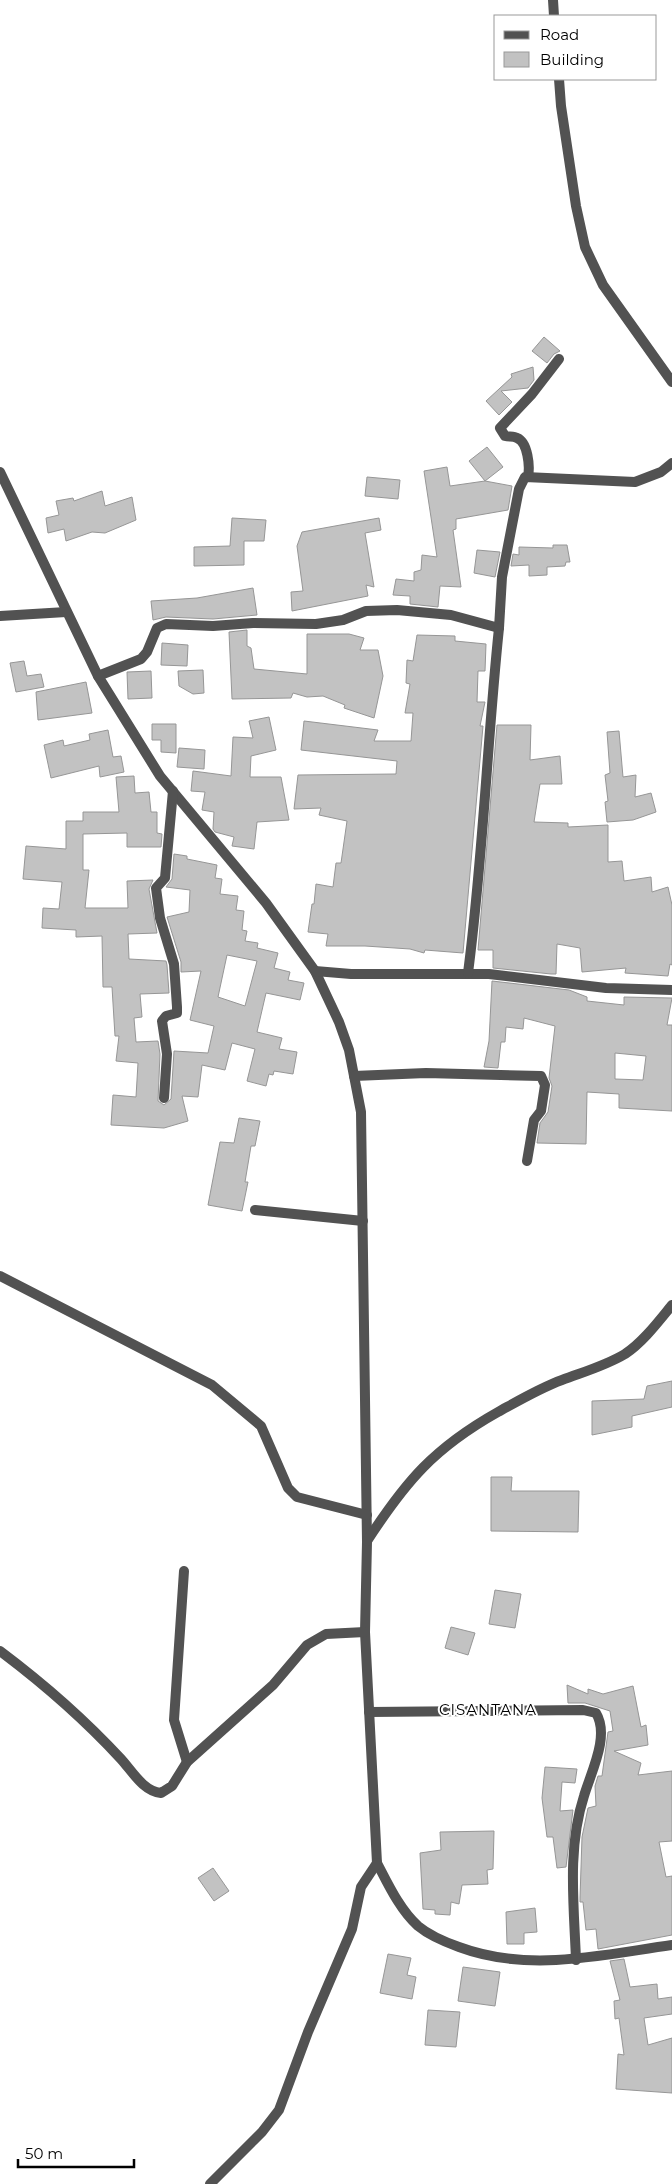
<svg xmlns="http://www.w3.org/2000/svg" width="672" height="2184" font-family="Montserrat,sans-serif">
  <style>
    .building { fill: #c2c2c2; stroke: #969696; fill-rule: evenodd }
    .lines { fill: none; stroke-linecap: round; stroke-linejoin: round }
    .minor { stroke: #525252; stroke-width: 10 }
    .labels { text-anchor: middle; stroke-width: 4; stroke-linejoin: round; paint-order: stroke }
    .quarter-label { font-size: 15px; letter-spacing: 1px; fill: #000; stroke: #fff }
  </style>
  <rect width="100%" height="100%" fill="#fff"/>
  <g class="building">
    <polygon points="544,337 560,351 554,354 547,363 532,351"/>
    <polygon points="533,367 534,380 528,388 501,391 512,402 499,415 486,401 512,377 511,374"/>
    <polygon points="487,447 503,467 485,481 469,461"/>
    <polygon points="447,467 450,486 485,481 512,486 508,510 456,519 456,529 453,530 461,587 440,586 438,607 410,604 410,596 393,595 396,579 414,581 414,572 421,570 422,555 437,557 424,471"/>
    <polygon points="367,477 400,480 398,499 365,496"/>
    <polygon points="102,491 105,506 132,497 136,520 105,533 92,532 66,541 64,529 48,533 46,518 59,515 56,501 73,498 74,501"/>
    <polygon points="232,518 266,520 264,541 244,541 244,565 194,566 194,547 230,546"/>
    <polygon points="379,518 381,530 365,533 374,587 366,585 368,596 292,611 291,592 303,591 297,546 302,532"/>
    <polygon points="553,545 567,545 570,562 566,562 565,566 547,567 547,575 529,576 529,565 511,566 513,554 519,555 519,547 553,548"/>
    <polygon points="477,550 500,552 495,577 474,573"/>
    <polygon points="253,588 257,615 213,619 166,617 153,620 151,601 197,598"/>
    <polygon points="247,630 247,646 251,648 254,669 307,674 307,634 349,634 364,638 360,650 378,650 383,676 374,718 344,708 345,705 323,696 307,697 293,693 291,698 232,699 229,632"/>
    <polygon points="417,635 455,636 455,641 486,644 485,671 478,671 477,702 485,702 480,726 483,726 463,953 425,950 424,953 410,949 365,946 326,946 328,934 308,932 312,904 314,904 316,884 333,887 336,863 341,863 347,821 319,815 321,808 294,809 298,775 396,774 397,761 301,750 304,721 378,730 374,741 411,741 413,713 405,713 410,684 406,683 407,660 413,661"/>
    <polygon points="162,643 188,645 187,666 161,665"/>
    <polygon points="24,661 27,676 41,674 44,687 16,692 10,663"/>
    <polygon points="203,670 204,693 193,694 179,686 178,671"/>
    <polygon points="151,671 152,698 128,699 127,672"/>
    <polygon points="86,682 92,713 38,720 36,692"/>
    <polygon points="269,717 276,750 251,756 250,777 281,777 289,820 257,822 254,849 232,846 234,837 215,832 213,829 214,812 202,810 205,792 191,791 193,771 231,776 233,737 253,738 249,721"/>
    <polygon points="152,724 176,724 176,753 161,752 161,740 152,740"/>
    <polygon points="497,725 531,725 530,760 560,756 562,784 540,784 534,822 568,823 568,827 608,825 608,862 622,861 624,881 651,877 652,892 668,887 672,905 672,965 670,964 668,976 625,973 626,968 582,972 580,948 557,944 556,974 551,974 493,968 493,950 478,950"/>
    <polygon points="108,730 113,757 121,756 124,772 100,777 99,766 51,778 44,745 63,740 64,746 90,740 89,734"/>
    <polygon points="619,731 623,777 636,775 635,797 651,793 656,812 633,820 607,822 605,802 608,801 605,775 610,773 607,732"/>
    <polygon points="179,748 205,750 204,769 177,767"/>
    <path d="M134 776 135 793 149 792 151 812H157V833L162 834 161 847H127V833L83 834V870H89L85 908H128L127 881 153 880 149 889 157 933 128 934 129 959 166 961 167 965 169 993 140 994 142 1017 134 1018 136 1042 158 1041 160 1054 158 1101 164 1105 171 1099 174 1051 208 1053 214 1026 190 1020 201 971 181 972V962L167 917 189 912 190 890 166 887 172 879 174 854 187 856V859L217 865 215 878 222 879 220 894 238 896 236 910 244 911 242 930 247 931 245 941 258 943 257 948 278 953 274 968 290 972 288 980 304 983 300 1000 266 993 257 1032 282 1038 279 1049 297 1052 293 1074 274 1071 273 1075 269 1074 266 1086 247 1081 255 1049 232 1043 225 1070 202 1065 198 1097 182 1096 188 1121 164 1128 111 1125 113 1095 136 1097 138 1063 116 1061 119 1036H115L112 987H103L102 936 76 937V930L42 928 43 908 59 909 62 882 23 879 26 846 66 849V821H83V812H119L116 777ZM227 955 257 961 245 1006 218 997Z"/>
    <path d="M492 981 569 990 587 997V1001L624 1005V997L672 998 667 1025H672V1111L619 1108V1094L587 1092 586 1144 537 1143 540 1123 548 1112 552 1086 549 1078 555 1026 524 1018 523 1029 506 1027 505 1042H501L498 1068 484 1067 489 1041ZM615 1053 646 1056 643 1080 615 1079Z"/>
    <polygon points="239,1118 260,1121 255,1146 251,1146 245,1182 248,1182 242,1211 208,1205 220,1142 234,1143"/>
    <polygon points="672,1381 672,1407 632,1416 632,1427 592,1435 592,1401 644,1399 647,1386"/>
    <polygon points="491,1477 512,1477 511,1491 579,1491 578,1532 491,1531"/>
    <polygon points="495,1590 521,1594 515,1628 489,1624"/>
    <polygon points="451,1627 475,1633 468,1655 445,1648"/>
    <polygon points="567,1685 588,1694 588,1689 603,1694 633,1686 641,1727 646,1725 648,1745 614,1751 641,1763 638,1775 672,1771 672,1841 659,1842 666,1877 672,1876 672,1935 598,1949 596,1929 586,1930 583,1902 580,1902 580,1898 582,1837 588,1808 596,1806 595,1786 598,1776 602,1776 608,1732 613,1731 610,1711 585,1703 568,1703"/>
    <polygon points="545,1767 577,1769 575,1783 562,1782 560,1811 573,1810 566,1867 557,1868 553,1837 547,1837 542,1798"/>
    <polygon points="494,1831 493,1869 487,1870 488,1884 462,1885 459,1904 451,1902 450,1915 435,1914 435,1910 423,1909 420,1853 441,1850 440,1832"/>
    <polygon points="213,1868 229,1891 214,1901 198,1878"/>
    <polygon points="535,1908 537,1932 524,1933 524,1944 507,1944 506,1912"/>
    <polygon points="388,1954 411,1958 407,1975 416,1977 412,1999 380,1993"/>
    <polygon points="624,1959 630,1987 657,1984 658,1999 672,1997 672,2014 644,2018 648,2045 672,2038 672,2093 616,2089 618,2054 624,2055 619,2018 615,2019 614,2001 620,2000 610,1961"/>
    <polygon points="463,1967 500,1972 495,2006 458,2001"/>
    <polygon points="428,2010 460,2012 456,2047 425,2045"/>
  </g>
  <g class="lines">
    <g class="minor">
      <polyline points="553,0 554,16"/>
      <polyline points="559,79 561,106 576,206 585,247 603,285 672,382"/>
      <path d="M0 472 98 676 160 776 266 903 315 971 339 1022 349 1050 361 1112 367 1542 365 1632 377 1863C388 1884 400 1910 418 1926 430 1936 445 1942 459 1947 529 1973 600 1955 672 1945"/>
      <path d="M528 476C530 467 528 442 517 438 514 436 509 437 505 436L500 428 532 394 559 359"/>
      <polyline points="0,616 66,612"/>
      <polyline points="98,676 141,659 147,652 157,628 166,624 213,626 253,623 316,624 343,620 366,611 397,610 451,615 499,628 502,577 519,489 525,477 635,482 661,472 672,463"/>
      <polyline points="315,971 351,974 489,974 606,988 672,990"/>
      <path d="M468 973C483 859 487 743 499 628"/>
      <polyline points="354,1076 426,1073 541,1076 545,1085 541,1111 534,1120 527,1161"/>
      <polyline points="164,1098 167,1054 162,1021 166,1016 177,1013 177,1007 174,964 160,918 156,888 165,878 173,791"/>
      <polyline points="255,1210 363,1221"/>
      <polyline points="0,1276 212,1385 261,1426 288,1488 297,1497 367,1515"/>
      <path d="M367 1541C406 1481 434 1448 498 1412 518 1401 540 1388 562 1380 583 1372 605 1366 625 1354 643 1342 658 1322 672 1305"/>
      <polyline points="184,1571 174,1720 187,1762"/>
      <path d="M0 1651C44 1684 84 1719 121 1759 132 1771 143 1791 161 1793L172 1786 187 1762 273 1685 307 1645 326 1634 365 1632"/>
      <path d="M369 1712 583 1710 596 1713C610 1736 591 1772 584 1796 567 1848 574 1906 576 1960"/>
      <polyline points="210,2184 262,2132 279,2110 308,2032 352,1929 361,1887 377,1863"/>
    </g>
  </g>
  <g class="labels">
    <g class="quarter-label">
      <text x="488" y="1715">CISANTANA</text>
    </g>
  </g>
  <rect x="494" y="15" width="162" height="65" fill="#ffffff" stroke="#999999"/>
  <rect x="504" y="31" width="25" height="8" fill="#525252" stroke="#999999"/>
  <text x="540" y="40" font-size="15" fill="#000000">Road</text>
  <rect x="504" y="52" width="25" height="15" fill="#c2c2c2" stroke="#999999"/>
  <text x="540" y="65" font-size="15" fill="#000000">Building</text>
  <path d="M18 2159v8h116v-8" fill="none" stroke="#000000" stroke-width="2.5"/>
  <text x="25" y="2159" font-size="15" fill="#000000" stroke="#ffffff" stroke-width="4" paint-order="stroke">50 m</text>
</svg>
